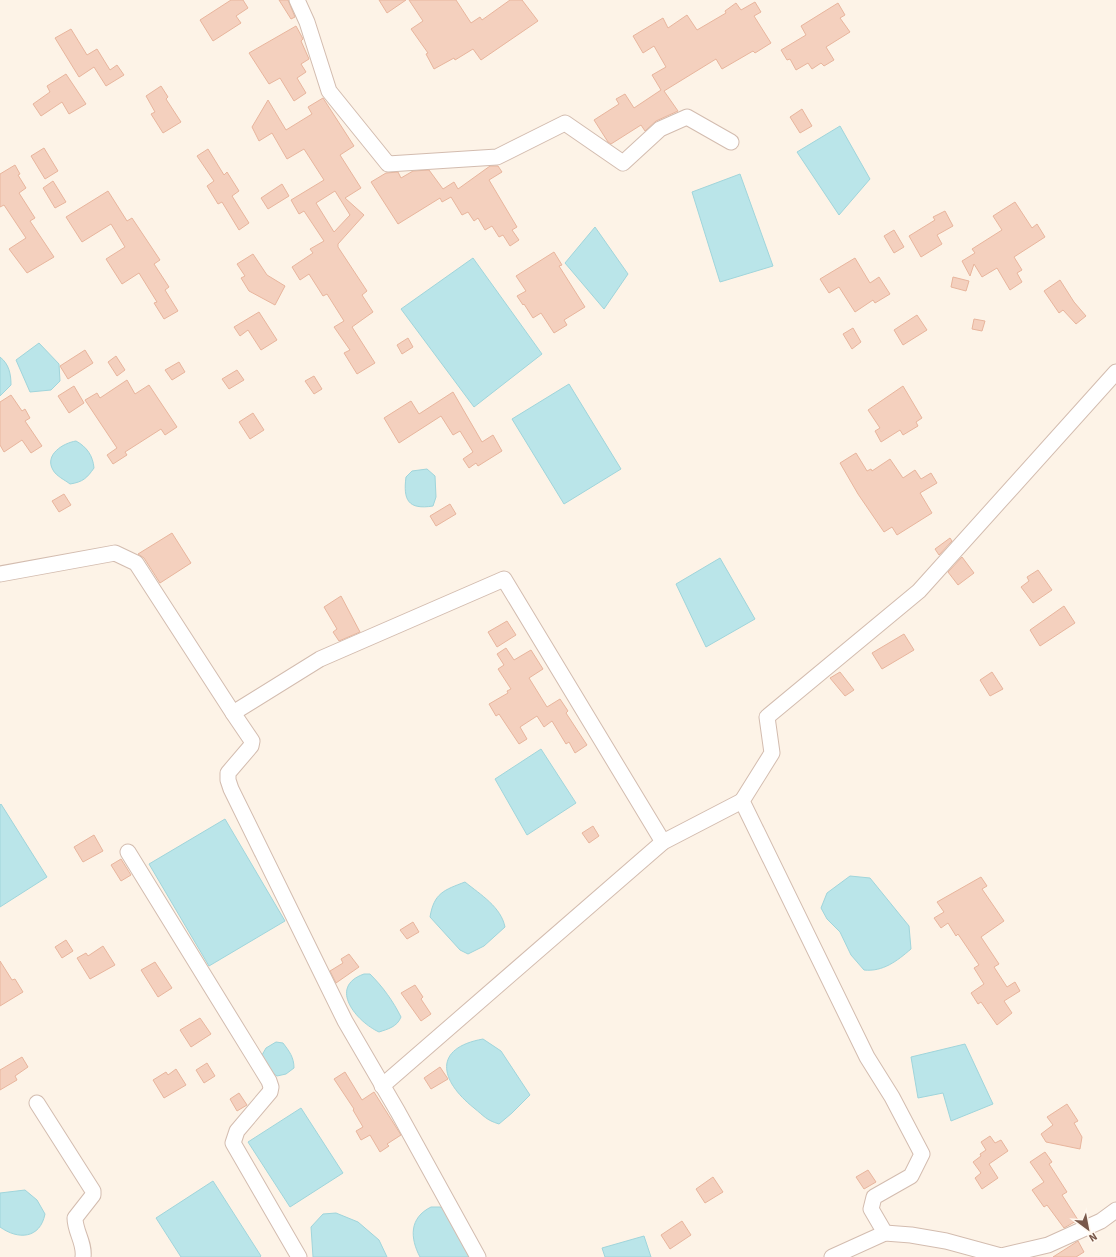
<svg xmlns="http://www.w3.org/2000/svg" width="1116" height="1257" font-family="'Source Sans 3',sans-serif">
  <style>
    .water { fill: #bae5e9; stroke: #a0d5db }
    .building { fill: #f4d0be; stroke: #e8b59d; fill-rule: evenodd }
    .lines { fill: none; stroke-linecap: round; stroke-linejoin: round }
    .street-casing { stroke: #d3bcaf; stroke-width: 17 }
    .street { stroke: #fff; stroke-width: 15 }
  </style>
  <rect width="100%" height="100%" fill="#fdf3e7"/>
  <g class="water">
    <polygon points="840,126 870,179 839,215 797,152"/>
    <polygon points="740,174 773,266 720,282 692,192"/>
    <polygon points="595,227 628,274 604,309 565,263"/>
    <polygon points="473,258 542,354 474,407 401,309"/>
    <polygon points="39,343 59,364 60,381 51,390 30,392 16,360"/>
    <path d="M0 357C9 364 11 374 11 385L0 396Z"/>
    <polygon points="569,384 621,469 564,504 512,419"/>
    <path d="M76 441C87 447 93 456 94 468 87 478 83 482 70 484 65 480 56 476 53 470 44 455 63 443 76 441Z"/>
    <path d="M427 469 435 476 436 497 433 506C408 510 403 500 406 477L412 471Z"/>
    <polygon points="720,558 755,619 706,647 676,584"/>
    <polygon points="541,749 576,803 527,835 495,779"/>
    <polygon points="1,804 47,877 0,907 0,805"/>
    <polygon points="225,819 285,921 209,966 149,864"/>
    <path d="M850 876 870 878 909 926 911 949C897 961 883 972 864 970L851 955 840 932 827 919 821 908 827 893Z"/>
    <path d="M465 882C481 895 501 907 505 927L484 946 468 954 460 950 430 917C434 893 444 890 465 882Z"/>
    <path d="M364 974H370C383 987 393 1001 401 1017 397 1027 388 1029 379 1032 357 1022 327 987 364 974Z"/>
    <path d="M483 1039 501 1051 530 1095 512 1113 499 1124C486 1120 484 1116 474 1108 439 1080 433 1048 483 1039Z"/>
    <path d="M276 1042 283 1043C289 1051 294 1057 294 1068L286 1074 277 1076C269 1071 263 1064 262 1055L266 1048Z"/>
    <polygon points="965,1044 993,1104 951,1121 943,1093 918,1098 911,1057"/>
    <polygon points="301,1108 343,1173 290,1207 248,1142"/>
    <polygon points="213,1181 261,1256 260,1257 181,1257 156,1218"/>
    <path d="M25 1190 37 1200 45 1214C40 1239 18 1240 0 1227V1193Z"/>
    <path d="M431 1207H440L446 1209 470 1257H420C410 1238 409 1218 431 1207Z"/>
    <polygon points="336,1213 358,1222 379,1240 387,1257 313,1257 311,1227 323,1214"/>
    <polygon points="644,1236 651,1257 605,1257 602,1248"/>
  </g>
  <g class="building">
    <polygon points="231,0 243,0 248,8 236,16 241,23 213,41 200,20"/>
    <polygon points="279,0 288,0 295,17 291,19"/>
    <polygon points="379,0 406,0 387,13"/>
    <polygon points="409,0 456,0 471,23 480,17 482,20 510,0 522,0 538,21 481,60 473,49 455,60 454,58 434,69 426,54 428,53 411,29 423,21"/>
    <polygon points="755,2 761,12 754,16 771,43 755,53 753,51 722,69 716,59 664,91 678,111 656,121 645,131 641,125 611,144 608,142 594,120 619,104 616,99 625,94 634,108 661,90 652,75 666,67 654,46 643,53 633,36 663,18 668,28 687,15 697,30 726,13 725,11 736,3 741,10"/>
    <polygon points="838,3 845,15 840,18 850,32 826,47 834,60 824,66 821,63 812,69 808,63 796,70 790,59 787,60 781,50 806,35 801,26"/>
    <polygon points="296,26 302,37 303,39 301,41 309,59 301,64 306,72 297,78 306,93 294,101 280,78 269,84 249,53"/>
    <polygon points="71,29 87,55 97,49 110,70 117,65 124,75 106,86 94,67 79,77 55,38"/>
    <polygon points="66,74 86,104 69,114 62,102 41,116 33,104 50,92 47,86"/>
    <polygon points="161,86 168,97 166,99 181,122 163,133 151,114 155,112 146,96"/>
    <path d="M323 98 354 146 340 155 361 188 345 198 364 215 338 244V247L367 291 362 295 373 312 352 327 375 363 357 374 344 353 350 350 334 327 344 321 327 294 323 296 309 274 300 280 292 267 313 253 310 249 324 241 304 211 299 214 291 200 324 180 304 149 287 159 272 133 259 141 252 127 268 100 286 130 312 114 308 107ZM335 191 350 215 334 232 316 203Z"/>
    <polygon points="802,109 812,126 800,133 790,117"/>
    <polygon points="44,148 58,171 45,179 31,156"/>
    <polygon points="208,149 224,175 227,172 239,191 232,196 249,223 239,230 222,202 218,204 207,186 214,181 197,156"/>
    <polygon points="15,165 20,174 18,175 26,188 19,193 35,218 30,221 54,257 27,273 9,249 26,238 4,205 0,207 0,174"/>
    <polygon points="490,166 498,166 502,172 489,180 517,227 512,230 519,240 510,246 503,235 499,237 492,226 485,230 478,218 474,221 468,212 462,215 451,197 442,202 440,198 398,224 371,182 386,173 398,172 401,178 413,171 429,170 443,189 454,182 458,189"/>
    <polygon points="53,181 66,202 55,208 43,188"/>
    <polygon points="282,184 289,196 268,209 261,198"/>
    <polygon points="108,191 127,221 132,218 160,260 154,264 169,287 165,290 178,311 164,319 154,303 157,302 139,273 122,284 106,259 125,247 111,224 82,242 66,217"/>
    <polygon points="1015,202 1032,228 1037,224 1045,237 1014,257 1022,270 1017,273 1022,282 1010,290 997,268 982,277 974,264 970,276 962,261 975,253 972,249 1002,230 993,216"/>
    <polygon points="945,211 953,226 937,235 942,244 921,257 909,236 935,220 933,217"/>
    <polygon points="894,230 904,247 894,253 884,236"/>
    <polygon points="554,252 562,265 559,266 585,307 564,320 567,325 554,333 541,313 533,318 524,304 523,305 517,296 526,291 516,276"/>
    <polygon points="253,254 267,275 285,286 275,305 249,291 241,278 245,276 237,264"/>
    <polygon points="855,258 870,283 879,277 890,294 875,303 873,300 855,312 839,287 829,293 820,279"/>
    <polygon points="953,277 969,281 966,291 951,287"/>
    <polygon points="1060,280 1074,302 1086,316 1076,324 1063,310 1059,313 1044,291"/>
    <polygon points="259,312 277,340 261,350 248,330 240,336 234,327"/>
    <polygon points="917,315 927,330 903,345 894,330"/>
    <polygon points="974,319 985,321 982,331 972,329"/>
    <polygon points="853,328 861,342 852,349 843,334"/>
    <polygon points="408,338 413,347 402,354 397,345"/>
    <polygon points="85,350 93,363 68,379 60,366"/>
    <polygon points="116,356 125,370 117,376 108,362"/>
    <polygon points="179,362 185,372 172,380 165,370"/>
    <polygon points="237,370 244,380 229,389 222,379"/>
    <polygon points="314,376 322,389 314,394 305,381"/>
    <polygon points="127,380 135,394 149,385 177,427 165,435 161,429 125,452 127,455 113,464 107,455 117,448 85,400 97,393 100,398"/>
    <polygon points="74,386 84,403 69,413 58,396"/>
    <polygon points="903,386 922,418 916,422 918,426 903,435 900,430 881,442 875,431 880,428 868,410"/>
    <polygon points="453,392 482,442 493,435 502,451 478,466 476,463 469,468 463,459 473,452 460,431 453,435 441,416 399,443 384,418 411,401 419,414"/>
    <polygon points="11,395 22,411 25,409 30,418 25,421 42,446 31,453 22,440 4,452 0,445 0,402"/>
    <polygon points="253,413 264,430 250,439 239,422"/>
    <polygon points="856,453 867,471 871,469 872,471 890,459 903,478 915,470 921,479 931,473 937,483 920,493 932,513 897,535 892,527 884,532 858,494 840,463"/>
    <polygon points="64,494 71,505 59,512 52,501"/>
    <polygon points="450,504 456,514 436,526 430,516"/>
    <polygon points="172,533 191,563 160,583 144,558 138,554"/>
    <polygon points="950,538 952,541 939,555 935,549"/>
    <polygon points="962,557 974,573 958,585 948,572"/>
    <polygon points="1038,570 1052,590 1033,603 1021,587 1029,581 1027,577"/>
    <polygon points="341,596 360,632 339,641 333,632 337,629 324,607"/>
    <polygon points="1064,606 1075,623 1040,646 1030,630"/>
    <polygon points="507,621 516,635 497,647 488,632"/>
    <polygon points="904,634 914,650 882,669 872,653"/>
    <polygon points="506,648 514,660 531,650 543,669 529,678 547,707 560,699 568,711 566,713 587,745 575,753 569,742 566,744 552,721 544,727 537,716 520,727 527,739 519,744 499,714 496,716 489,704 508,693 507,691 511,689 498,669 504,665 497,654"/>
    <polygon points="840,672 854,690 845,696 830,678"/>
    <polygon points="992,672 1003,689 990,696 980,680"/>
    <polygon points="593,826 599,836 589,843 582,833"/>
    <polygon points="94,835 103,851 83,862 74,847"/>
    <polygon points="121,859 131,875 121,881 111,865"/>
    <polygon points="981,877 987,886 982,889 1004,921 981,937 999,964 994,967 1007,987 1015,982 1020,991 1004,1001 1012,1013 997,1025 981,1002 978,1004 971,993 984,984 974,968 979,965 958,934 956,936 948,923 941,928 934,918 944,912 937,902"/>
    <polygon points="413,922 419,932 407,939 400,930"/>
    <polygon points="66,940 73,951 62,958 55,947"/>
    <polygon points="103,946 115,965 90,979 77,958 86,953 88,956"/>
    <polygon points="349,954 359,967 336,983 330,971 343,963 341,959"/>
    <polygon points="0,961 12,980 15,979 23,992 0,1006"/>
    <polygon points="155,962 172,988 158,997 141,970"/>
    <polygon points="415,985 423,997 421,999 431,1014 421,1021 401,993"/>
    <polygon points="200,1018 211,1034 191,1047 180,1030"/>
    <polygon points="22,1057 28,1067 15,1076 17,1080 0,1090 0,1070"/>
    <polygon points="207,1063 215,1076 204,1083 196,1070"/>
    <polygon points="440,1067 448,1079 431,1089 424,1078"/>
    <polygon points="176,1069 186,1085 164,1098 153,1080 166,1072 168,1075"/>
    <polygon points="345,1072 362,1100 374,1092 401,1135 387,1144 389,1146 380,1152 370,1135 361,1140 356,1131 363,1127 353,1110 354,1109 334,1079"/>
    <polygon points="239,1093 247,1105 237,1111 230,1099"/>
    <polygon points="1067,1104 1078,1121 1074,1123 1082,1137 1080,1149 1046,1142 1041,1134 1053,1125 1047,1117"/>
    <polygon points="990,1136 995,1143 1001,1140 1008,1151 989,1164 998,1178 982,1189 975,1178 981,1173 973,1162 981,1156 980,1154 986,1150 981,1142"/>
    <polygon points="1045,1152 1052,1162 1049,1164 1067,1192 1062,1195 1078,1220 1064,1228 1047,1205 1044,1207 1032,1190 1044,1182 1030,1162"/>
    <polygon points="868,1170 876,1182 864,1189 856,1177"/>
    <polygon points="713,1177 723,1192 705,1203 696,1189"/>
    <polygon points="682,1221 691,1235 670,1249 661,1235"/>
    <polygon points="1078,1241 1084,1252 1076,1257 1053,1257"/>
  </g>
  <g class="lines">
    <g class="street-casing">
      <g id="street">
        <polyline points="297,0 307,22 329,91 388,164 497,157 565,123 623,163 660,129 687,117 731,142"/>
        <polyline points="0,574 115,553 136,563 233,713"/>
        <polyline points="128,852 269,1081 271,1087 270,1092 237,1131 233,1143 299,1257"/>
        <polyline points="382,1086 663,842 742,801"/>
        <path d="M37 1103 93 1191V1195L75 1218C75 1232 85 1243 83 1257"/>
        <polyline points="885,1233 871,1209 874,1197 911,1176 922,1154 892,1097 867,1057 742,801 772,753 767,717 919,591 1116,372"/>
        <polyline points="478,1257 398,1112 345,1021 231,789 228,780 228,773 251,746 252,741 233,713 320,659 504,579 663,842"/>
        <polyline points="832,1257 885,1233 911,1235 946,1241 1001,1256 1048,1245 1101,1221 1116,1210"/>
      </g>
    </g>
    <use href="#street" class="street"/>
  </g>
  <g transform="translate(1088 1229) rotate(148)" stroke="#fff8ef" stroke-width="3" paint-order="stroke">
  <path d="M0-3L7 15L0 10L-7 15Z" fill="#79584a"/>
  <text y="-6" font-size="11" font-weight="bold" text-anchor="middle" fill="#79584a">N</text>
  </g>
</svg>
